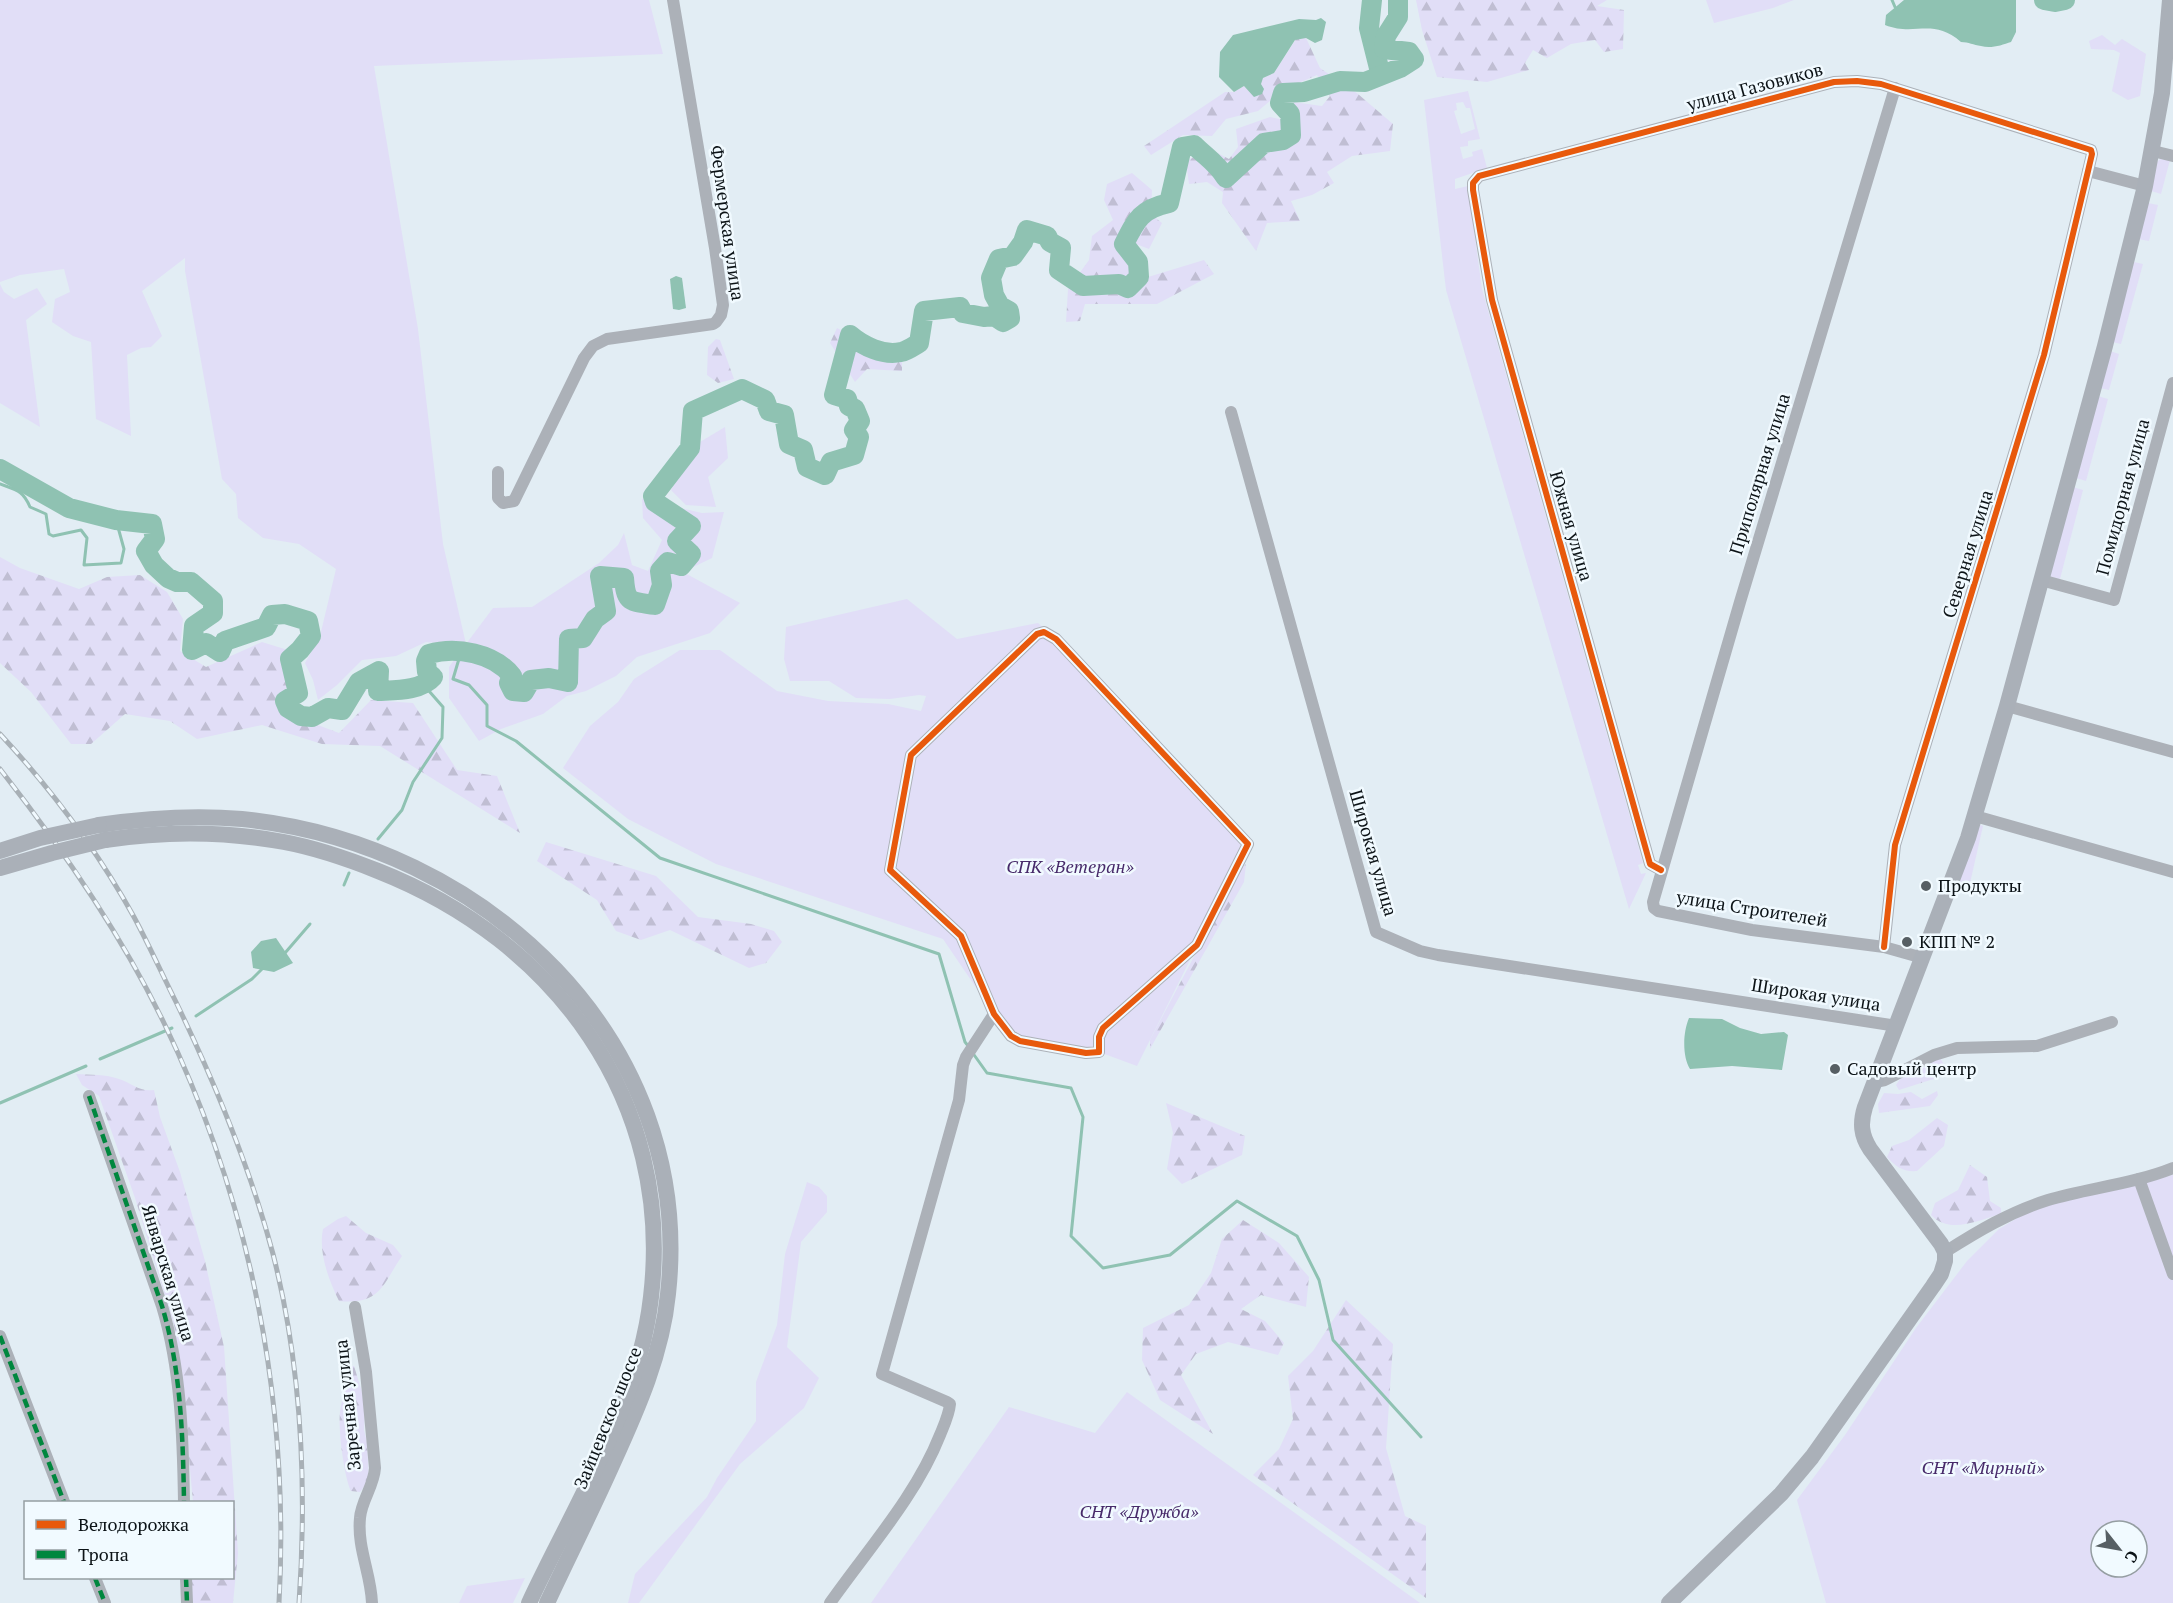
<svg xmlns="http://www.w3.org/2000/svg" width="2173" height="1603" font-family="'PT Serif',serif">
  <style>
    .green { fill: #e1def7; fill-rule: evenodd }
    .forest { fill: url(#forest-firs) }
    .water { fill: #8fc2b2 }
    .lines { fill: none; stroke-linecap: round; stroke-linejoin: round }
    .stream { stroke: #8fc2b2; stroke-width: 3 }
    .river { stroke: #8fc2b2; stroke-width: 20 }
    .street { stroke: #acb1b8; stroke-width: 12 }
    .secondary { stroke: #aab0b8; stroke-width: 16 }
    .rail-casing { stroke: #a8b0b6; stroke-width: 5 }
    .rail { stroke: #f1faff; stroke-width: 3; stroke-dasharray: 9; stroke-linecap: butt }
    .secondary-bridge { stroke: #aab0b8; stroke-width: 16 }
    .quiet { stroke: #00873e; stroke-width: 4.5; stroke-dasharray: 9 4.5; stroke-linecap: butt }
    .cycleway-casing { stroke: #f1faff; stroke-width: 10 }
    .cycleway { stroke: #e8590c; stroke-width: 6 }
    .poi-dot { fill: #575f64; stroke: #f1faff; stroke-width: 2 }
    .labels { text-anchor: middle; stroke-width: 5; stroke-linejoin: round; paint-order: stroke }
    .street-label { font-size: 18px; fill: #0c1317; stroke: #f1faff }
    .park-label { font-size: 18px; font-style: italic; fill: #472a6a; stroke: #f1faff }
    .poi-label { font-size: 18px; fill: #0c1317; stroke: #f1faff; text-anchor: start }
  </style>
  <defs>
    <pattern id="forest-firs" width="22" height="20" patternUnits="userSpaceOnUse" patternTransform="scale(1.5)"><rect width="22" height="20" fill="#e1def7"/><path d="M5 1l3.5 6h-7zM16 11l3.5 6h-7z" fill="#c0bed3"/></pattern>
  </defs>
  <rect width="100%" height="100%" fill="#e2edf4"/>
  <g class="green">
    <polygon points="0,0 649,0 663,54 374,66 418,329 443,544 466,644 493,608 532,607 599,563 618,545 624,533 632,565 648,571 662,540 643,518 642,499 702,513 724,512 712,558 683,572 740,603 710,633 637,657 616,676 586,691 567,696 543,714 501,729 479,741 449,698 449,667 465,645 426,642 396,656 362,660 337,685 318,700 313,680 305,663 320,636 336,569 299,544 263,538 238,518 236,494 222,479 185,271 185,258 142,291 162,336 151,347 141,348 127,355 131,436 96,419 91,342 73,336 52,322 55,299 70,292 64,269 20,275 0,282"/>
    <polygon points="1706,0 1794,0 1773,8 1714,23"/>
    <polygon points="2102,35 2115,45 2122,39 2146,54 2140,96 2128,100 2112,91 2120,53 2114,50 2091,49 2089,41"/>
    <path d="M1468 91 1480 139 1468 141V146L1460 147 1463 159 1473 156 1472 152 1482 149 1487 168 1455 179V189L1468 186 1482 289 1643 863 1638 865 1641 874 1646 873 1629 909 1446 290 1424 100ZM1463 102 1466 108H1470L1475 129 1461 134 1454 111 1457 110 1456 103Z"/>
    <polygon points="2160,159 2170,160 2161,194 2151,191 2157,162"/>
    <polygon points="2148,203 2158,205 2149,241 2138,239"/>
    <polygon points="2134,262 2143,264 2121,344 2112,342"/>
    <polygon points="0,284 4,292 14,299 37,288 47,304 26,320 40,427 0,403"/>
    <polygon points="2110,351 2119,354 2109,390 2100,388"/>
    <polygon points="2098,396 2108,399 2086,481 2076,478"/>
    <polygon points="725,427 728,458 708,477 716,507 686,505 671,490 700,442"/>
    <polygon points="2073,487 2083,490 2060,579 2050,577"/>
    <polygon points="907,599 957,639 1038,623 1056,639 1248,844 1137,1066 1099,1052 1020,1041 994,1014 943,939 716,864 628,819 563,768 590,726 618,702 634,679 680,650 720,650 777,691 828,701 888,704 921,711 926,696 919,695 890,699 856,698 829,681 790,681 784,659 786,627"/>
    <polygon points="1980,825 1983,826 1970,883 1965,885 1960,883 1959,879"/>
    <path d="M2173 1175V1603H1826L1797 1500 1845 1435 1916 1328 1967 1261 1999 1229 2024 1214 2056 1202ZM2101 1531H2137V1567H2101Z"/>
    <polygon points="807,1182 819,1187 827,1196 827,1212 801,1242 787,1347 819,1378 804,1408 740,1464 639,1603 628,1603 635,1574 707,1497 717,1478 756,1421 756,1382 777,1325 785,1254"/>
    <polygon points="1127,1392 1420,1603 871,1603 1009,1407 1095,1433"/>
    <polygon points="525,1578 513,1603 459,1603 467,1586"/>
  </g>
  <g class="forest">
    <polygon points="1416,0 1607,0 1597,6 1624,10 1623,49 1604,52 1595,40 1571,44 1547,58 1533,50 1525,63 1529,70 1487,82 1437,77 1422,30"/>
    <polygon points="1306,38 1320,68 1358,94 1393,124 1390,151 1352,156 1327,172 1334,183 1312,195 1291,201 1300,221 1267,223 1256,251 1222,203 1223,192 1207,182 1189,184 1186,161 1210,149 1229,159 1238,147 1236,129 1270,117 1298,123 1293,102 1322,106 1330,96 1317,75 1283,90 1258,111 1226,119 1212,136 1183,135 1151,155 1144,146 1225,92 1234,92 1244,86 1254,96 1263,78 1274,73 1296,39"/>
    <polygon points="1132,173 1152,190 1151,214 1162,223 1149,249 1136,244 1148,277 1204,260 1214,274 1157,304 1085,304 1080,321 1066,322 1068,289 1089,260 1092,236 1113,220 1104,200 1107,184"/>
    <polygon points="837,328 902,362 902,371 867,369 855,382 830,343"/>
    <polygon points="716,339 720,340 734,379 718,383 707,375 708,347"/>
    <path d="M0 557 20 568 79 589 107 577 140 575 167 592 183 619 180 651 206 667 262 642 291 651 285 701C293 719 322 726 339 733L371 700 413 703 457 770 497 776 520 833 380 746 322 744 262 725 197 739 170 721 125 714 91 744H71L31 692 0 663Z"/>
    <polygon points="546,842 656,876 698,917 751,924 774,931 782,942 766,963 749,968 670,930 641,940 616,931 597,900 537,861"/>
    <polygon points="1246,864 1244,882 1150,1049 1150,1040 1239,871"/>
    <polygon points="1939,1057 1949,1071 1943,1076 1899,1090 1896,1085 1900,1079"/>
    <path d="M76 1074C90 1075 106 1074 119 1079 132 1083 139 1092 154 1090L160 1117 180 1172 205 1261 224 1347 238 1553 233 1603H191L192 1578H232V1502H193L182 1381 174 1325 135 1198 99 1096 82 1085Z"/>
    <polygon points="1937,1091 1938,1095 1930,1106 1879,1113 1878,1104 1884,1093 1898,1094 1911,1092 1922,1099"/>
    <polygon points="1166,1103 1245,1136 1242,1155 1182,1184 1167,1169 1173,1133"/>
    <path d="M1937 1118 1948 1125 1944 1146 1917 1171C1903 1172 1896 1167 1887 1157L1892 1146 1909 1140Z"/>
    <path d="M1970 1165 1987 1177 1990 1201 2001 1208V1214C1978 1220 1950 1235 1931 1215L1935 1203 1958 1190Z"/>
    <path d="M346 1216 366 1233 393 1245 402 1256C382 1285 381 1305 339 1301 329 1281 318 1252 323 1229L338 1219Z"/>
    <polygon points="1243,1220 1279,1243 1309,1277 1306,1307 1261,1295 1241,1309 1265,1321 1284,1343 1278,1355 1228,1342 1196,1354 1181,1375 1213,1434 1160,1400 1142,1360 1143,1328 1189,1305 1211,1273 1222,1239"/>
    <polygon points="1346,1300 1393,1344 1386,1448 1405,1516 1426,1526 1426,1598 1253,1475 1279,1449 1293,1419 1288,1376 1313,1351"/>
    <path d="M348 1366H354L362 1392 365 1412 364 1430 367 1442 369 1480 360 1492 351 1491C344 1477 338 1429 340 1412 341 1403 344 1394 345 1384 345 1377 344 1373 348 1366Z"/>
  </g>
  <g class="water">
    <path d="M1904 0H2016V32L2011 42C2002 45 1991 49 1981 46 1973 45 1969 42 1961 42 1932 17 1915 37 1885 25L1886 15Z"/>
    <polygon points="1321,18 1326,22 1322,40 1315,43 1306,38 1295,40 1274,73 1263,78 1261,84 1264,89 1262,94 1254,97 1244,86 1234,92 1219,77 1220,52 1233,35 1299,19 1316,20"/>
    <polygon points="676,276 682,278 686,308 679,310 673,309 670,279"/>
    <polygon points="276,938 293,963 274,972 253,968 251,952 261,941"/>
    <path d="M1689 1018 1722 1019 1740 1028 1761 1034 1784 1032 1788 1035 1782 1070 1732 1066 1690 1069C1682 1056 1683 1032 1689 1018Z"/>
  </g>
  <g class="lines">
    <g class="stream">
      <polyline points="1892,0 1895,7"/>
      <path d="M0 484C16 490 23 490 30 507L46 514 49 534 53 536 81 530 87 538 84 565 121 563 124 549 116 520"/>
      <polyline points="461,652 453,679 469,685 487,705 487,726 516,741 660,858 939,954 965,1042 969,1047"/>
      <polyline points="378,839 402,810 413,782 442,738 443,707 429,691 420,685"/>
      <polyline points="344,885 349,873"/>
      <polyline points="285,953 310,924"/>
      <polyline points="196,1016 252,979 262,969"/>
      <polyline points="972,1052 987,1073 1071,1088 1083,1117 1071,1236 1103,1268 1170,1255 1237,1201 1297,1236 1319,1280 1333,1340 1421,1437"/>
      <polyline points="100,1059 172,1028"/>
      <polyline points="0,1103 86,1066"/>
    </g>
    <g class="river">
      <polyline points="1372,0 1369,28 1379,68"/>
      <polyline points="2044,0 2055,2 2065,0"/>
      <path d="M0 469 69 508 116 520 152 524 155 539 146 551 154 565 168 578 177 582H191L213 601V613L194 626 192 650 206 643 220 652 225 641 266 627 272 615 285 614 308 621 311 636 300 650 290 659 298 693 285 701 288 708 301 716 312 717 328 708 342 710 359 682 379 671 378 691C395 690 421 691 433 677L427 672 426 661 429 654C456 646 494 653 512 676L509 683 513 691 524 692 531 680 549 678 568 682 569 639 583 638 595 619 606 611 600 576 624 578C626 604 630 601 655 605L662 585 660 571 668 562 681 566 691 554 677 541 691 526 655 502 653 496 690 448 693 411 742 389 765 400 769 411 784 415 789 444 803 450 807 467 825 475 831 462 854 455 859 437 854 430 860 421 855 409 849 406 847 399 834 395 850 335C863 346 883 356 901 352 907 351 914 346 919 343L924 311 960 307 963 313 984 317 994 316 1003 322 1010 318 1009 311 1000 306 994 295 991 278 999 259 1013 256 1023 242 1027 230 1047 236 1050 242 1061 248 1059 270 1083 286 1119 284 1128 288 1139 277 1138 262 1124 244C1136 220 1141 209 1169 203L1182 147 1194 145C1207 158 1216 162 1226 178L1264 143 1283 140 1291 135 1290 114 1280 103 1283 93 1304 92 1340 81 1365 82 1400 68 1414 59 1409 52 1384 49 1386 36 1398 17V0"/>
    </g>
    <g class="street">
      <polyline points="1895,88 1740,602 1653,902 1654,908 1658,911 1752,930 1884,947 1923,958"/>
      <polyline points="2153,151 2173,156"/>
      <polyline points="2088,171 2145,186"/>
      <polyline points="1231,412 1376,932 1420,951 1438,955 1897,1026"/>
      <polyline points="498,472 498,498 503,503 514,501 584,358 593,346 607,339 713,324 716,322 721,315 723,305 715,248 673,0"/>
      <polyline points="2041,580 2114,600 2173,383"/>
      <polygon points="1044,632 1056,639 1248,844 1197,945 1103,1028 1099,1037 1099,1052 1086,1053 1020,1041 1011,1036 994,1014 961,936 890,870 911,755 1037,634"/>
      <polyline points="2007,706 2173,752"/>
      <polyline points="1975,816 2173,872"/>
      <polyline points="1661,870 1650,864 1492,300 1473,190 1473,183 1479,176 1834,82 1857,81 1881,84 2091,150 2092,154 2088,171 2044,355 1895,845 1884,947"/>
      <polyline points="1875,1082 1885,1080 1934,1055 1957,1048 2037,1046 2112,1022"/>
      <path d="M89 1096 162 1306C181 1369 183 1437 184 1502"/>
      <polyline points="2139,1179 2173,1274"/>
      <path d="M1945 1252C1978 1231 2010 1212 2048 1200 2089 1188 2133 1184 2173 1168"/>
      <path d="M355 1307 366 1372 375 1468C374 1486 361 1501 360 1518 357 1548 371 1574 372 1603"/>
      <polyline points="0,1336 64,1502"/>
      <polyline points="95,1578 105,1603"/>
      <polyline points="186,1578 187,1603"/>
      <path d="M830 1603C868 1549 916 1496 940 1435 944 1425 949 1415 950 1404L947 1402 882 1374 959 1100 963 1065 966 1057 994 1014"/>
    </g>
    <g class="secondary">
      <path d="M99 825C147 818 194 815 242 819 483 843 696 1039 668 1294 662 1354 638 1408 613 1463 592 1510 569 1556 547 1603"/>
      <path d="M105 840C164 831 225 831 284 842 316 848 348 859 378 871 556 941 674 1101 651 1297 639 1405 574 1506 529 1603"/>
      <path d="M1669 1603 1781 1494 1812 1457 1933 1286 1941 1274 1945 1261V1252L1941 1244 1870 1149C1861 1135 1860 1123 1865 1107L1968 838 2007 706 2105 346 2145 186 2162 93 2170 0"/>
    </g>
    <g class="rail-casing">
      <g id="rail">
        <path d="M0 734C52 790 97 850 134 917 149 945 162 974 176 1002 215 1083 250 1167 273 1254 302 1368 307 1487 299 1603"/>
        <path d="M0 769C62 848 120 932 164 1023 251 1203 290 1404 279 1603"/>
      </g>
    </g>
    <use href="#rail" class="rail"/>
    <g class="secondary-bridge">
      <polyline points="0,851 40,838 99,825"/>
      <polyline points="0,868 52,853 105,840"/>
    </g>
    <g class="quiet">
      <path d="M89 1096 162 1306C181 1369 183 1437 184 1502"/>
      <polyline points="0,1336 64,1502"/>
      <polyline points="95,1578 105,1603"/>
      <polyline points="186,1578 187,1603"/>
    </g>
    <g class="cycleway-casing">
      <g id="cycleway">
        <polygon points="1044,632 1056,639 1248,844 1197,945 1103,1028 1099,1037 1099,1052 1086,1053 1020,1041 1011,1036 994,1014 961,936 890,870 911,755 1037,634"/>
        <polyline points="1661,870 1650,864 1492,300 1473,190 1473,183 1479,176 1834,82 1857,81 1881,84 2091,150 2092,154 2088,171 2044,355 1895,845 1884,947"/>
      </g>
    </g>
    <use href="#cycleway" class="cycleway"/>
  </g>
  <g class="poi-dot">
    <circle cx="1926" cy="886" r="6"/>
    <circle cx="1907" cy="942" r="6"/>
    <circle cx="1835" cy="1069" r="6"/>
  </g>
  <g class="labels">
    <g class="street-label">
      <text transform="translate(1755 87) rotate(-15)" y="6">улица Газовиков</text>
      <text transform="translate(727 223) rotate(82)" y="6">Фермерская улица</text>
      <text transform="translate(1760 474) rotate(-73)" y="6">Приполярная улица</text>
      <text transform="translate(2123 497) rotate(-75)" y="6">Помидорная улица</text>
      <text transform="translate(1571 526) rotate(74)" y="6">Южная улица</text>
      <text transform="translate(1968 554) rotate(-73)" y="6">Северная улица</text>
      <text transform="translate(1373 853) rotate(74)" y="6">Широкая улица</text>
      <text transform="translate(1752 909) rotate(9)" y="6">улица Строителей</text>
      <text transform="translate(1816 995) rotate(9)" y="6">Широкая улица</text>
      <text transform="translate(168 1273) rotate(73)" y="6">Январская улица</text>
      <text transform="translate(348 1405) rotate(-96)" y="6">Заречная улица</text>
      <text transform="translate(608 1418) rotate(-68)" y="6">Зайцевское шоссе</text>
    </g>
    <g class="park-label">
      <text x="1070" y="873">СПК «Ветеран»</text>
      <text x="1983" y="1474">СНТ «Мирный»</text>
      <text x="1139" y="1518">СНТ «Дружба»</text>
    </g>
    <g class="poi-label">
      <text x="1938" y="892">Продукты</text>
      <text x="1919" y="948">КПП № 2</text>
      <text x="1847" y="1075">Садовый центр</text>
    </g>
  </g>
  <rect x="24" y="1501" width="210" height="78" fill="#f1faff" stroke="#959ea2" stroke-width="1.5"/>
  <rect x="36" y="1520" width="30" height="9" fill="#e8590c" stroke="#959ea2" stroke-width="1.5"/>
  <text x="78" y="1531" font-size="18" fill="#0c1317">Велодорожка</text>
  <rect x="36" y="1550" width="30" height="9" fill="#00873e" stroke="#959ea2" stroke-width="1.5"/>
  <text x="78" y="1561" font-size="18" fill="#0c1317">Тропа</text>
  <g transform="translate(2119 1549) rotate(121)"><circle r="28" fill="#f1faff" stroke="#959ea2" stroke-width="1.5"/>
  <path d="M0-4.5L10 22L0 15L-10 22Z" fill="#575f64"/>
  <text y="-9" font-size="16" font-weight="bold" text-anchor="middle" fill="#0c1317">С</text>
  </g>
</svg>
